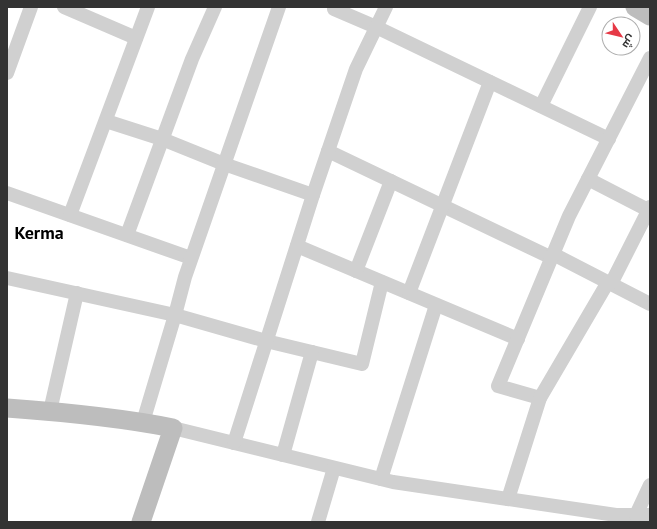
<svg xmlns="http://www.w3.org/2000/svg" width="657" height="529" font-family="'PT Sans',Cairo,sans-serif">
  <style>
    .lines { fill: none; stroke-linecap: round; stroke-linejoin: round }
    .street { stroke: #d0d0d0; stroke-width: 14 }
    .secondary { stroke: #bdbdbd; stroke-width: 19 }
    .labels { text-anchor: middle; stroke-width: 4; stroke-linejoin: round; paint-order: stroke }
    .town-label { font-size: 18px; font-weight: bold; fill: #000; stroke: #fff }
  </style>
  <rect width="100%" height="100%" fill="#fff"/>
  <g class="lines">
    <g class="street">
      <polyline points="64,7 136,38"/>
      <polyline points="335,7 334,9 376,27 609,139"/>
      <polyline points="7,73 31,7"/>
      <polyline points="541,106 590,7"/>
      <polyline points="106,121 162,139 224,164 313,195"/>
      <polyline points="328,151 552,258"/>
      <polyline points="588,179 650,211"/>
      <polyline points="7,193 191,258"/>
      <polyline points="70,215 148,7"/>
      <polyline points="127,235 192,59 215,7"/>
      <polyline points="297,246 518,339"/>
      <polyline points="553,254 650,304"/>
      <polyline points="356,271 391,181"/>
      <polyline points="7,278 175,315 266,341 362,364 382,282"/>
      <polyline points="409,293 490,82"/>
      <polyline points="540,398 498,386 569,216 650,58"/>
      <polyline points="50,411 77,293"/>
      <polyline points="143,422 175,315 185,277 279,7"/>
      <polyline points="173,428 393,482 616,515 650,515"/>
      <polyline points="234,443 313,195 356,69 386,7"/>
      <polyline points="283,455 312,352"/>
      <polyline points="381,479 436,305"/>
      <polyline points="508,499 540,398 608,282 612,282 650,207"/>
      <polyline points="636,515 650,485"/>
      <polyline points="318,522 334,468"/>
    </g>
    <g class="secondary">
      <polyline points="635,7 650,16"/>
      <path d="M7 408C62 412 118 417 173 428L141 522"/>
    </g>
  </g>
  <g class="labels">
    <g class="town-label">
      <text x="39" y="239">Kerma</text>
    </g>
  </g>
  <rect width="657" height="529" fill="none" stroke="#333333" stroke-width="16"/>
  <g transform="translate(621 36) rotate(125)"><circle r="19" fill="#ffffff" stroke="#adadad"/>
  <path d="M0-3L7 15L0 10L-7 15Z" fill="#e63946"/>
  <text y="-6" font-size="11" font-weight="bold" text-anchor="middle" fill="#333333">ش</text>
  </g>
</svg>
